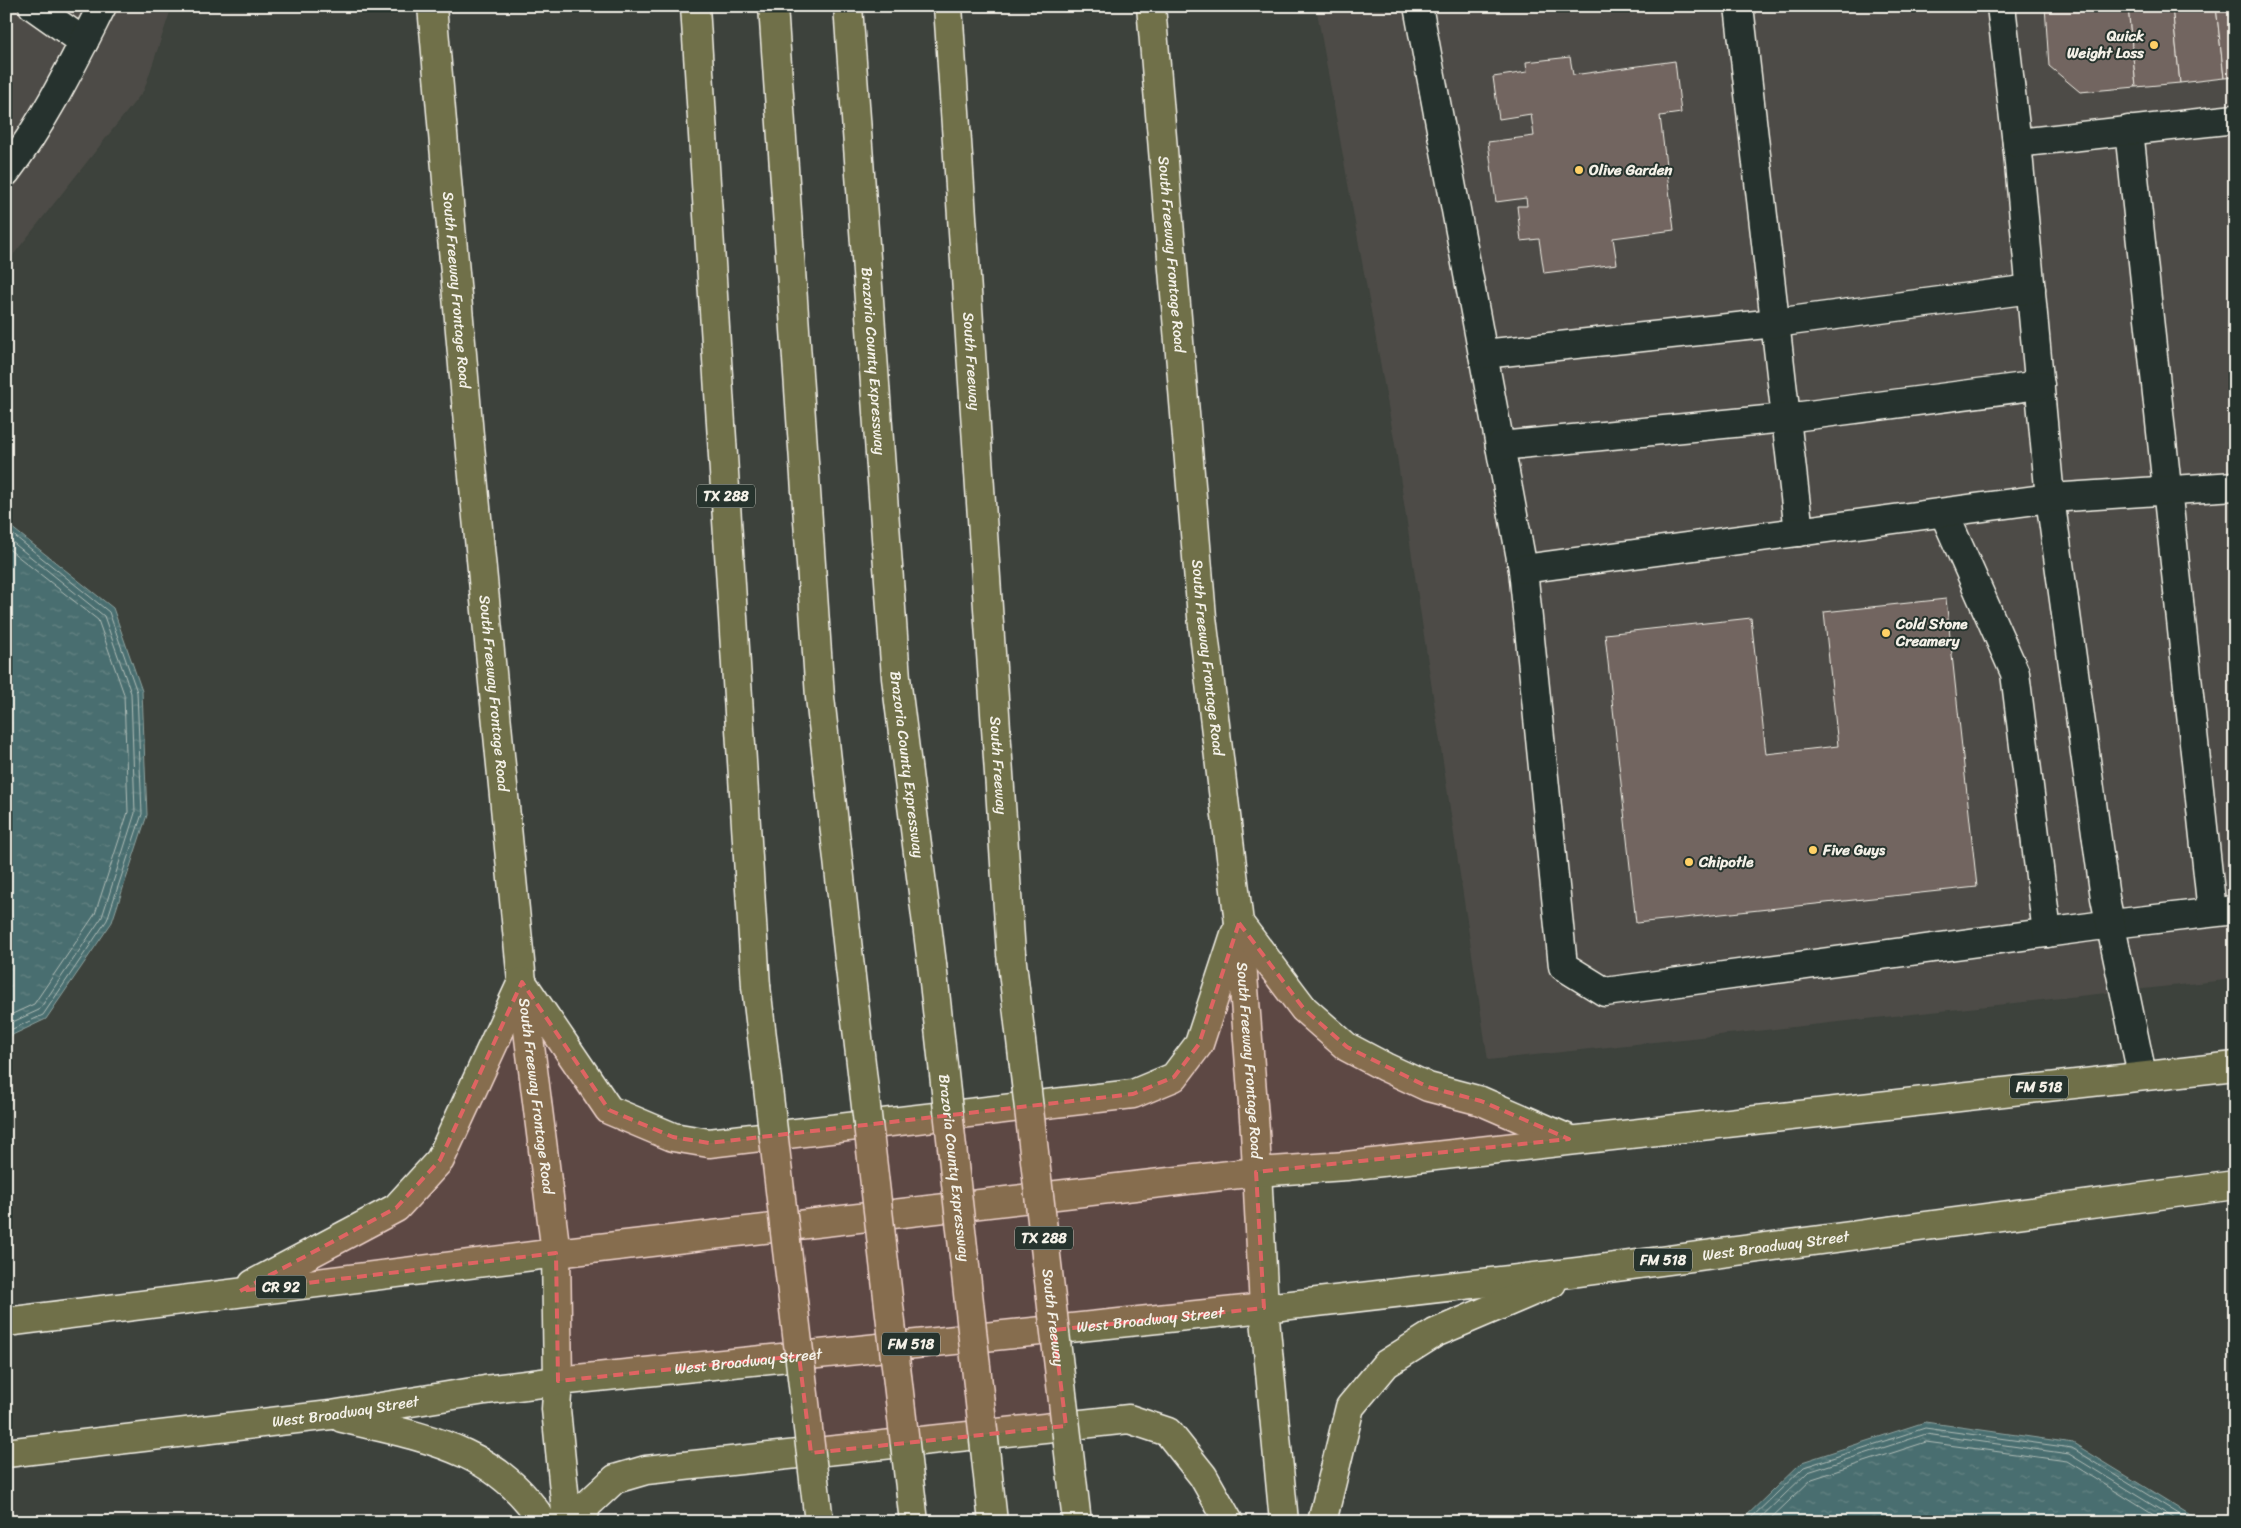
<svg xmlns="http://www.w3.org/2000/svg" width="2241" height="1528" font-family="Sriracha,sans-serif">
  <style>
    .built { fill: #4d4c47 }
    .water { fill: url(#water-ripples); stroke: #8ea29f }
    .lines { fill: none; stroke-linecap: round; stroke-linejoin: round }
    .shore { stroke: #b0bdb8; stroke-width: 1 }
    .building { fill: #726560; stroke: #f4f1e8 }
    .minor-casing { stroke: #f4f1e8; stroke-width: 31 }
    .major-casing { stroke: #f4f1e8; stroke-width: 31 }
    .highway-casing { stroke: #f4f1e8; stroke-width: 31 }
    .minor { stroke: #26332d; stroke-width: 28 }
    .major { stroke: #6f704a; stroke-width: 28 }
    .highway { stroke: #6f704a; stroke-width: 28 }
    .highway-bridge-casing { stroke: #f4f1e8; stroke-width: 31; stroke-linecap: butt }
    .highway-bridge { stroke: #6f704a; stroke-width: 28 }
    .marked { fill: #df6462; fill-opacity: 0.2; stroke: #df6462; stroke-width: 4; stroke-dasharray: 10 6; stroke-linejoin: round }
    .poi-dot { fill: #ffd166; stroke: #26332d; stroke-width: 2 }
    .labels { text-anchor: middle; stroke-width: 4; stroke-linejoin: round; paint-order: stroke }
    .shield { fill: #26332d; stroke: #b6b8b0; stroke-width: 1 }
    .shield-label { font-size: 14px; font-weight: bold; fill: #f4f1e8 }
    .poi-label { font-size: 15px; font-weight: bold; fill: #f4f1e8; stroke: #26332d; text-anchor: start }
    .street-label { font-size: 15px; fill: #f4f1e8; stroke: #26332d }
  </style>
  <defs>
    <pattern id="water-ripples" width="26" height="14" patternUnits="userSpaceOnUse" patternTransform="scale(1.25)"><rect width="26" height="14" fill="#4a6e6f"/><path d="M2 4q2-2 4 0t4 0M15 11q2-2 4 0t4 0" fill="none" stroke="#658384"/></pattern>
  </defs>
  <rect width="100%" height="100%" fill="#3d423c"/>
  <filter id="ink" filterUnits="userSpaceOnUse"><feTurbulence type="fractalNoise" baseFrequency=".02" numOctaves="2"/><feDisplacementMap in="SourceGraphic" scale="10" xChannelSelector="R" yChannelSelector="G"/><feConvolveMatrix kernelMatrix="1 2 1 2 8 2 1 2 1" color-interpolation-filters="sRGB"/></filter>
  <g filter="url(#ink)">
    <g class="built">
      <polygon points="6,6 172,6 144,90 6,264"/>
      <polygon points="1316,6 2235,6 2235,979 1488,1060 1396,450"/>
    </g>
    <g class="water">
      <polygon points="6,523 113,608 142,691 147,815 112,922 46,1019 6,1038"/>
      <polygon points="1925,1422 2073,1443 2192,1516 2194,1522 1740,1522 1802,1462"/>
    </g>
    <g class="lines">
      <g class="shore">
        <polyline points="6,529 109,612 137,692 142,814 107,920 43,1015 6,1032"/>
        <polyline points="6,537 104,616 131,693 135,813 102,917 39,1010 6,1025"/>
        <polyline points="6,547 98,620 124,694 128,812 95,914 34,1004 6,1017"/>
        <polyline points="1747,1522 1804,1467 1925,1428 2072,1448 2187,1519 2189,1522"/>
        <polyline points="1756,1522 1808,1472 1926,1434 2069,1454 2180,1522"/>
        <polyline points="1767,1522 1812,1479 1926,1442 2067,1461 2165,1522"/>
      </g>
    </g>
    <g class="building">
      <polygon points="2045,6 2128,6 2136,87 2080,92 2049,66"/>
      <polygon points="2128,6 2172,6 2180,83 2136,87"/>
      <polygon points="2172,6 2216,6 2224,78 2180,83"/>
      <polygon points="2216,6 2235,6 2235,77 2224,78"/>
      <polygon points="1570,57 1573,75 1675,61 1681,113 1660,116 1674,230 1613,238 1617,264 1544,273 1539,239 1521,241 1517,206 1527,206 1526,198 1496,202 1488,142 1534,136 1531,114 1499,119 1493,77 1527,72 1526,62"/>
      <polygon points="1946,599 1977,887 1636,923 1605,634 1751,618 1766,754 1838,746 1824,612"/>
    </g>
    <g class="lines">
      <g class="minor-casing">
        <g id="minor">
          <polyline points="33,6 84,42"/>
          <polyline points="1418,6 1523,569 1563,966 1605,992 2112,924 2235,910"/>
          <polyline points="1739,6 1799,532"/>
          <polyline points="2001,6 2018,153 2050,498 2105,898 2142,1075"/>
          <polyline points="2129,130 2212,912"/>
          <polyline points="2017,143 2235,119"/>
          <path d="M6 172C45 121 73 63 102 6"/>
          <polyline points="1483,354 1775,323 2031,289"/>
          <polyline points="1500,446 1786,418 2040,385"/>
          <polyline points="1944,513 2015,673 2047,933"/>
          <polyline points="1523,569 2050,498 2235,486"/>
        </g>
      </g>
      <g class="major-casing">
        <g id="major">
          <path id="s1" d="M432 6 469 435 522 982 556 1253 558 1381 556 1409 567 1522"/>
          <path id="s2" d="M1151 6 1202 617 1239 923 1255 1131 1264 1308 1284 1522"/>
          <polyline points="1239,923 1304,1009 1347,1047 1385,1067 1428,1087 1481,1101 1569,1139"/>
          <polyline points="524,985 609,1110 673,1137 709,1143 1133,1094 1174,1077 1199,1044 1235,934"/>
          <polyline points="253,1284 396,1208 440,1160 522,982"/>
          <polyline points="6,1322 556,1253 1256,1172 1346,1166 2235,1066"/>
          <path d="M342 1418C421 1437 496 1447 543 1522"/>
          <path id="s3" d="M6 1453 331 1415 485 1390 558 1381 1264 1308 1578 1272 2235 1185"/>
          <polyline points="583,1522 586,1506 615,1479 646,1470 1129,1419 1168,1432 1203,1476 1229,1522"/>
          <polyline points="1322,1522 1350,1407 1386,1364 1435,1333 1552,1283"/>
        </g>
      </g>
      <g class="highway-casing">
        <g id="highway">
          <polyline points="695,6 756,986"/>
          <polyline points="773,6 820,697 850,968"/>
          <path id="s4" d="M848 6 896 678 932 964"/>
          <path id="s5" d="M948 6 1011 954"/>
        </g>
      </g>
      <use href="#minor" class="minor"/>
      <use href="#major" class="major"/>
      <use href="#highway" class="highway"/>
      <g class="highway-bridge-casing">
        <g id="highway-bridge">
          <path id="s6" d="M1011 954 1077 1522"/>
          <path id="s7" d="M932 964 993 1522"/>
          <polyline points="850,968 914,1522"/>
          <polyline points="756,986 819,1522"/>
        </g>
      </g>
      <use href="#highway-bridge" class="highway-bridge"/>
    </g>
  </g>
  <path class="marked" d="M1239 923 1304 1009 1347 1047 1428 1087 1481 1101 1569 1139 1256 1172 1264 1308 1054 1330 1066 1426 811 1453 799 1356 558 1381 556 1253 240 1291 396 1208 440 1160 522 982 609 1110 673 1137 709 1143 1133 1094 1174 1077 1199 1044Z"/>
  <g class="poi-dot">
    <circle cx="2154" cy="45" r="5"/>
    <circle cx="1579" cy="170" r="5"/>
    <circle cx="1886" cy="633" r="5"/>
    <circle cx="1813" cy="850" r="5"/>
    <circle cx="1689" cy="862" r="5"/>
  </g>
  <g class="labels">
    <g class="shield">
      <rect x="697" y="484.5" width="58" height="23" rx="4"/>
      <rect x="2010" y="1075.5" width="58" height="23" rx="4"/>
      <rect x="1015" y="1226.5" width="58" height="23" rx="4"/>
      <rect x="1634" y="1248.5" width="58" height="23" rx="4"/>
      <rect x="256" y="1275.5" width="50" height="23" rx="4"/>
      <rect x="882" y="1332.5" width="58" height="23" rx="4"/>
    </g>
    <g class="shield-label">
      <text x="726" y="501">TX 288</text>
      <text x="2039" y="1092">FM 518</text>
      <text x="1044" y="1243">TX 288</text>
      <text x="1663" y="1265">FM 518</text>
      <text x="281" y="1292">CR 92</text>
      <text x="911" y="1349">FM 518</text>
    </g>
    <g class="poi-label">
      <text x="2144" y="41" text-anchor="end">Quick<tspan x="2144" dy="17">Weight Loss</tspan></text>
      <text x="1589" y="175">Olive Garden</text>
      <text x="1896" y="629">Cold Stone<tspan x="1896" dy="17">Creamery</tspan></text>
      <text x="1823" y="855">Five Guys</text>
      <text x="1699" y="867">Chipotle</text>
    </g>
    <g class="street-label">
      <text dy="5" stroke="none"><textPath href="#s2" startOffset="249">South Freeway Frontage Road</textPath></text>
      <text dy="5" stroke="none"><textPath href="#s1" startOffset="285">South Freeway Frontage Road</textPath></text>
      <text dy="5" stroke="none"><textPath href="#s5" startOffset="356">South Freeway</textPath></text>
      <text dy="5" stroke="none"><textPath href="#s4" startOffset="356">Brazoria County Expressway</textPath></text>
      <text dy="5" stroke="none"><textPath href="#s2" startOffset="654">South Freeway Frontage Road</textPath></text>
      <text dy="5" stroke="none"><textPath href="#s1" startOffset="690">South Freeway Frontage Road</textPath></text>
      <text dy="5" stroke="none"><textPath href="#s4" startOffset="761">Brazoria County Expressway</textPath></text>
      <text dy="5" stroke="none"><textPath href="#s5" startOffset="761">South Freeway</textPath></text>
      <text dy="5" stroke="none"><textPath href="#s2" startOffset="1059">South Freeway Frontage Road</textPath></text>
      <text dy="5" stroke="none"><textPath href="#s1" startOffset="1095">South Freeway Frontage Road</textPath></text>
      <text dy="5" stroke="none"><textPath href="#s7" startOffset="205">Brazoria County Expressway</textPath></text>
      <text dy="5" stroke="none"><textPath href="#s3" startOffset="1782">West Broadway Street</textPath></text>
      <text dy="5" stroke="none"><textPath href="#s6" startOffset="366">South Freeway</textPath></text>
      <text dy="5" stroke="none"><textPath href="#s3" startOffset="1152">West Broadway Street</textPath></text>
      <text dy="5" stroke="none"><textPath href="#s3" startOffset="748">West Broadway Street</textPath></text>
      <text dy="5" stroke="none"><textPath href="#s3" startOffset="342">West Broadway Street</textPath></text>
    </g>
  </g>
  <rect width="2241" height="1528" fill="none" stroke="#26332d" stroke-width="25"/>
  <rect x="12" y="12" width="2216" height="1503" fill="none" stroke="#f4f1e8" stroke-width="2" filter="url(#ink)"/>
</svg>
